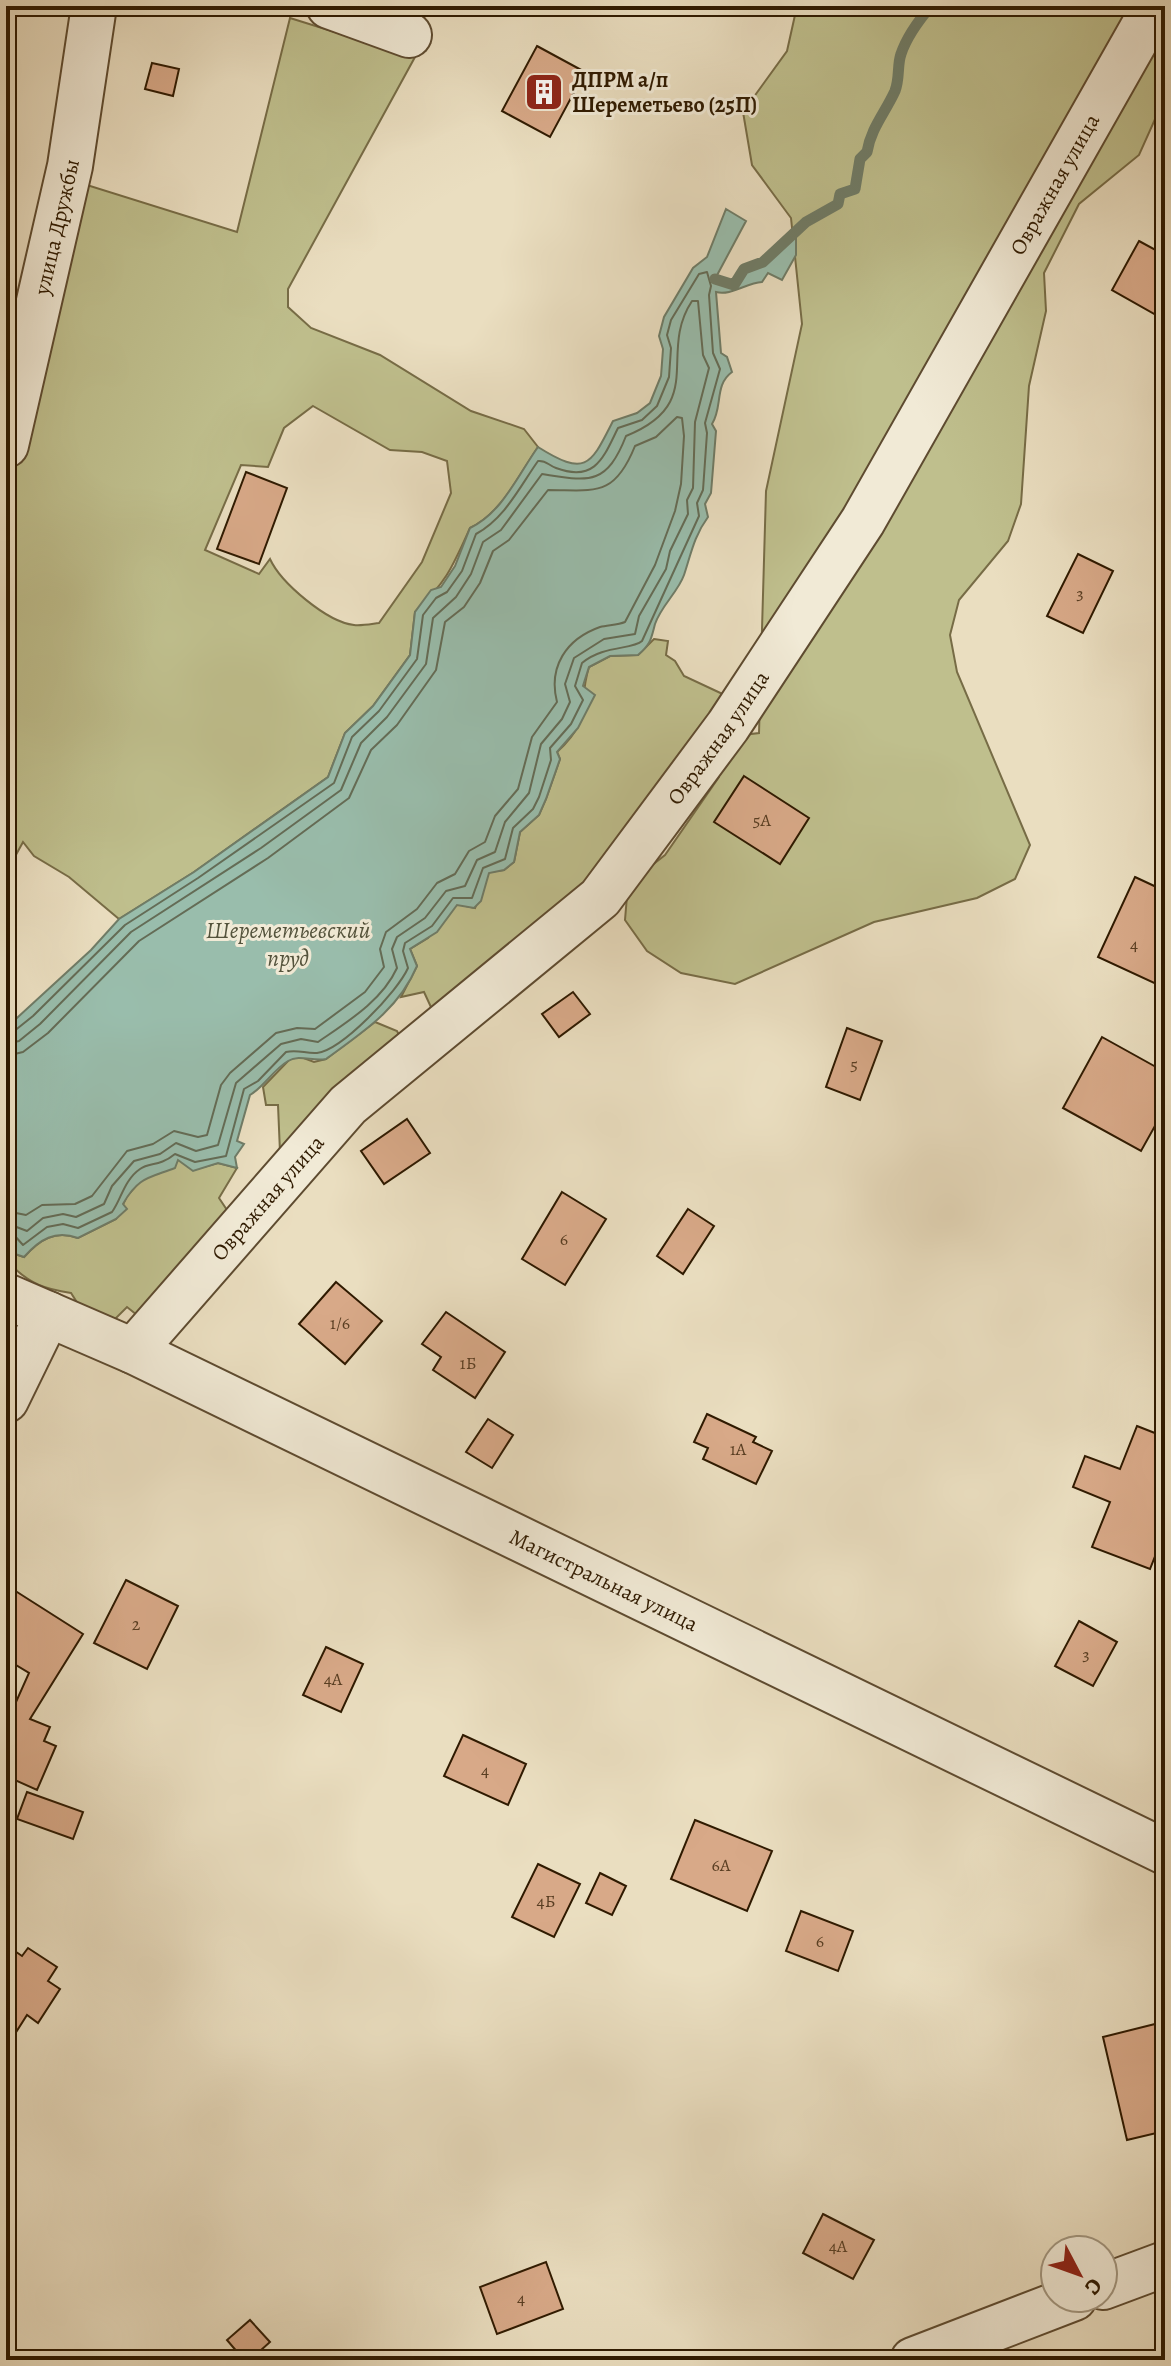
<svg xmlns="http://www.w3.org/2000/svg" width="1171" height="2366" font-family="Alegreya,serif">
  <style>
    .green { fill: #bfbf8d; stroke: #776c46; stroke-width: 2; fill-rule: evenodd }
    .water { fill: #99bdac; stroke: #6f7c67; stroke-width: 2 }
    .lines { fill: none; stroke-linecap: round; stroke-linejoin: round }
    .shore { stroke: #646c56; stroke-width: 2 }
    .stream { stroke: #6f7c67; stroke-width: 11 }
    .building { fill: #d8a988; stroke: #2f1a00; stroke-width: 2 }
    .minor-casing { stroke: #5e4b30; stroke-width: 48 }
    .minor { stroke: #f1ead6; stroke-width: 44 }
    .labels { text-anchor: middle; stroke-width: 6; stroke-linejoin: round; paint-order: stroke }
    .number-label { font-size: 18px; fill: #593e22 }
    .poi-label { font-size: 22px; font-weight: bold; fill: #2f1a00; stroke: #f1ead6; text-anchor: start }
    .street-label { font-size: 22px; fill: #2f1a00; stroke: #f1ead6 }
    .water-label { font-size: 24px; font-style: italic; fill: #54533c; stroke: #f1ead6 }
  </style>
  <rect width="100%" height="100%" fill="#eadec0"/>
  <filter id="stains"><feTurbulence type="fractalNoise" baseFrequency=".0025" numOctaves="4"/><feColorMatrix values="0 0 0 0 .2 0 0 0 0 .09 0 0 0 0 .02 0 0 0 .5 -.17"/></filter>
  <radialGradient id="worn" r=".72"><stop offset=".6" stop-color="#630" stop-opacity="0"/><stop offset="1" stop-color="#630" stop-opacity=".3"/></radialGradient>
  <g class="green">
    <polygon points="797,6 1165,6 1165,97 1139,155 1079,204 1044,273 1046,311 1029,386 1021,504 1008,541 959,600 950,635 957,672 1030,845 1015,879 977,898 874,922 735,984 681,973 647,951 625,920 628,884 665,855 719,777 718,738 759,733 766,491 802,324 791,218 752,165 743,112 787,51"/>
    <path d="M290 18 415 57 288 289V307L311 328 380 355 471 411 524 429 538 447C518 476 502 513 470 528 452 568 447 581 415 612L410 655 373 706 345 733 328 777 194 872 119 919 69 877 34 856 23 842 6 873V505L87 185 237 232ZM313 406 390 450 422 452 447 461 451 493 422 562 379 623C371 624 361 626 354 625 327 622 281 583 270 559L259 574 205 550 241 465 268 467 284 428Z"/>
    <path d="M654 639 668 641 666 655 675 661 684 676 729 697 593 891 436 1018 424 992 401 997 417 966 410 949 428 938 457 904 475 908 489 872 504 870 514 862 520 832 539 815 546 799 560 759 557 752C593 720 577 705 589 667L610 656 638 655Z"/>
    <polygon points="375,1022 397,1031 402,1041 280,1152 278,1105 266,1105 263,1087 290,1059 301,1057 314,1062 326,1059"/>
    <path d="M178 1159 193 1170 218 1163 237 1168 219 1198 231 1216 147 1323 127 1307 105 1329 85 1315 71 1293C45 1289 30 1284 11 1265L12 1253 24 1257C40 1239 55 1230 78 1238L116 1219 127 1196 146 1175 158 1174Z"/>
  </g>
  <path class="water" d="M726 209 746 221 715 279 734 285 744 269 763 262 796 232V255L782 280 768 273 762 282C746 283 731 296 716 292L721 353 727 357 732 372C714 385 723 407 712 424L716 431 711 493 705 504 708 517C694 536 691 554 684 575 678 592 661 606 655 624 651 639 651 644 638 655L610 656 589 667 583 686 595 695 578 728 557 752 560 759 546 799 539 815 520 832 514 862 504 870 489 873 481 901 474 908 457 905 437 932 410 949 417 966C399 1009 363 1032 326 1059 313 1062 300 1054 288 1061 273 1070 265 1086 250 1095L237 1141 244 1144 235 1157 237 1168 218 1163 193 1171 178 1160 175 1168C149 1178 138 1177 123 1204L127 1209 116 1219 78 1238C55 1230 40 1239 24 1257L12 1253 8 1247 11 1243H6V1028L91 950 119 919 194 872 328 777 345 733 373 706 410 655 415 612 431 590 441 587 455 566 470 528C502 513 518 475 538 447 587 478 591 464 613 421L637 413 650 403 661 376 663 349 659 336 664 317 693 268 707 257Z"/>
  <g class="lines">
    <g class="shore">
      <path d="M6 1034 13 1032 33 1016 125 925 198 878 334 783 352 737 379 711 417 659 423 615 436 598 447 592 462 571 476 534C505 518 519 488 538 461 546 460 548 465 556 468 596 483 604 456 618 428L642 420 657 406 669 377 671 348 667 335 671 320 699 274 707 272 711 286 709 295 713 353 720 369 705 423 707 433 703 490 697 503 699 516 642 641C632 650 603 645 582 663L575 686 583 700 571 724 550 748 551 760 539 797 533 809 513 828 505 859 483 868 472 898H453L432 926 405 943 403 951 408 968C398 991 342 1050 317 1053 306 1054 298 1049 286 1052L258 1081 244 1089 226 1156 195 1162 175 1154C159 1167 150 1162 140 1169 124 1180 121 1200 112 1212L78 1228 63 1224 47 1227 23 1245 14 1235 6 1233"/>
      <path d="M6 1044 19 1041 40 1024 131 932 261 848 341 790 361 743 387 717 426 664 433 618 456 597 471 574 483 542 501 530 542 474C588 481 606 487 626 436 708 403 657 354 692 301H698L703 355 709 368 695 422 693 488 687 500 688 514 670 551 666 569 639 616 635 634 604 639 574 658 565 684 570 702 562 719 541 744 529 793 505 822 495 852 477 860 465 886 446 891 425 918 397 937 392 949 397 968C382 1001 347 1022 318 1042L301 1039 281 1044 236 1083 218 1145 196 1151 176 1143 160 1154 134 1161 112 1186 104 1204 76 1217 63 1214 43 1218 27 1231 6 1223"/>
      <path d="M6 1056 23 1052 48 1033 139 941 268 858 349 798 371 750 397 725 436 670 445 622 464 607 480 583 493 551 509 540 548 490C595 490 614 498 635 446L656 437 677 417 682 418 684 436 681 484 675 511 655 565 625 622C618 625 608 625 600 627 566 639 548 667 557 702L532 737 518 789 495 816 485 842 469 851 455 874 437 883 417 909 386 932 380 949 384 967 365 992 315 1029 297 1028 276 1033 230 1073 221 1085 207 1135 198 1137 174 1131 153 1144 127 1151 92 1196 75 1204 42 1205 26 1215 6 1211"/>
    </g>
    <path class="stream" d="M715 279 734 285 744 269 763 262 806 222 838 204 840 194 855 189 860 159 867 152C871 128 885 113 895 91 900 78 897 65 901 54 907 36 919 20 931 6"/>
  </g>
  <g class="building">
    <polygon points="537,46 585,72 550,137 502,111"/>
    <polygon points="152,63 179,69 173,96 145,89"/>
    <polygon points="1139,241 1165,255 1165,320 1112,290"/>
    <polygon points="246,472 287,488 259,564 217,549"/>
    <polygon points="1078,554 1113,571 1083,633 1047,616"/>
    <polygon points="744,776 809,818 780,864 714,822"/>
    <polygon points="1135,877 1165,891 1165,988 1098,957"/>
    <polygon points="573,992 590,1014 559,1037 542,1014"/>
    <polygon points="847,1028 882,1041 860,1100 826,1087"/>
    <polygon points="1102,1037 1165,1072 1165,1108 1141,1151 1063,1108"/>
    <polygon points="407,1119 430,1153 384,1184 361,1151"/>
    <polygon points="562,1192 606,1219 565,1285 522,1259"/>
    <polygon points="688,1209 714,1226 683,1274 657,1256"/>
    <polygon points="336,1282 382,1321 345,1364 299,1324"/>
    <polygon points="446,1312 505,1352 475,1398 433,1370 441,1357 422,1344"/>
    <polygon points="707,1414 756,1437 753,1442 772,1451 756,1484 703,1459 708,1448 694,1442"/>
    <polygon points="488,1419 513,1435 492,1468 466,1452"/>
    <polygon points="1137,1426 1165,1437 1165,1531 1150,1569 1092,1547 1110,1502 1073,1487 1085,1456 1120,1469"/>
    <polygon points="126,1580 178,1606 147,1669 94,1643"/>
    <polygon points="6,1585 83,1634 30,1719 50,1727 44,1741 56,1746 37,1790 6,1776 6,1709 12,1711 29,1673 6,1659"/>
    <polygon points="1079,1621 1117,1642 1093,1686 1055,1666"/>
    <polygon points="326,1647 363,1664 341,1712 303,1695"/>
    <polygon points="463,1735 526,1764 508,1805 444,1776"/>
    <polygon points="27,1792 83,1812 73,1839 17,1819"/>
    <polygon points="695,1820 772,1851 747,1911 671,1879"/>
    <polygon points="538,1864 580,1884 554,1937 512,1917"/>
    <polygon points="600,1873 626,1886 612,1915 586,1903"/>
    <polygon points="801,1911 853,1931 838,1971 786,1951"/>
    <polygon points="6,1945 22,1956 28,1948 57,1967 48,1981 60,1989 38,2023 27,2015 6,2048"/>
    <polygon points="1155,2024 1165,2067 1165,2131 1127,2140 1103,2037"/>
    <polygon points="823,2214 874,2240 853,2279 803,2253"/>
    <polygon points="546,2262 563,2309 497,2334 480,2287"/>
    <polygon points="250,2320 270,2342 250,2360 244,2360 227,2340"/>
  </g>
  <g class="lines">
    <g class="minor-casing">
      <g id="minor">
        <polyline points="329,6 409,35"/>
        <path id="s1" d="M6 445 70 166 94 6"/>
        <path id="s2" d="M6 1296 133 1351 1165 1852"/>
        <path id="s3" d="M133 1351 348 1105 600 898 728 726 863 521 1155 6"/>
        <polyline points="6,1400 48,1314"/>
        <polyline points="1103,2287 1165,2264"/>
        <polyline points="913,2360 1074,2298"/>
      </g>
    </g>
    <use href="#minor" class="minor"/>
  </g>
  <defs>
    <g id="building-square" transform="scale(2)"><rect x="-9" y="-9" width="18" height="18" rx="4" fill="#8f2418" stroke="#f1ead6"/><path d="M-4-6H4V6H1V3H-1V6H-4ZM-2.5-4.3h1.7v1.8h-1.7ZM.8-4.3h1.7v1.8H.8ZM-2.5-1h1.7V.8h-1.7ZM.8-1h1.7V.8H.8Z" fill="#fff"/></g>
  </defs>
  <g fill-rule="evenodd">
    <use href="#building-square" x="544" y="92"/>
  </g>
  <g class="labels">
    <g class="number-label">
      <text x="1080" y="599">3</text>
      <text x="762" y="826">5А</text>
      <text x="1134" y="950">4</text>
      <text x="854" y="1070">5</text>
      <text x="564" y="1245">6</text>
      <text x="340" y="1329">1/6</text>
      <text x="468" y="1369">1Б</text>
      <text x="738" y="1455">1А</text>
      <text x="136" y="1630">2</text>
      <text x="1086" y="1660">3</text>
      <text x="333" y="1685">4А</text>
      <text x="485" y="1776">4</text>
      <text x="721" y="1871">6А</text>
      <text x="546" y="1907">4Б</text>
      <text x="820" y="1947">6</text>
      <text x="838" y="2252">4А</text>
      <text x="521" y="2304">4</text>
    </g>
    <g class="poi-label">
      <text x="572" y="87">ДПРМ а/п<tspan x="572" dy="25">Шереметьево (25П)</tspan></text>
    </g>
    <g class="street-label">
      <text dy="8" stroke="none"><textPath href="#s3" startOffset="1500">Овражная улица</textPath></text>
      <text dy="8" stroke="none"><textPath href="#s1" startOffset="224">улица Дружбы</textPath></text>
      <text dy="8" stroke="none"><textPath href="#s3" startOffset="852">Овражная улица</textPath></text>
      <text dy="8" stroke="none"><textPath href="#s3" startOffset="204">Овражная улица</textPath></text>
      <text dy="8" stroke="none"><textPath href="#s2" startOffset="662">Магистральная улица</textPath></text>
    </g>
    <g class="water-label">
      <text x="288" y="938">Шереметьевский<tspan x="288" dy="28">пруд</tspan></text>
    </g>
  </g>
  <rect width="1171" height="2366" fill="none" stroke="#eadec0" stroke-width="32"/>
  <rect x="8" y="8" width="1155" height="2350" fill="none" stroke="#2f1a00" stroke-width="4"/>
  <rect x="16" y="16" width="1139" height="2334" fill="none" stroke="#2f1a00" stroke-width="2"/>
  <g transform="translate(1079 2274) rotate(131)"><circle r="38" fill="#f1ead6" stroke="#a39780" stroke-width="2"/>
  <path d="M0-6L14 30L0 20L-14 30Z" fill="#8f2418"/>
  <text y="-12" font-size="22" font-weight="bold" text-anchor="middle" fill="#2f1a00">С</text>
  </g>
  <rect width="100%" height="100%" filter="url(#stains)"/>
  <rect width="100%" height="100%" fill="url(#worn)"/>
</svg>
